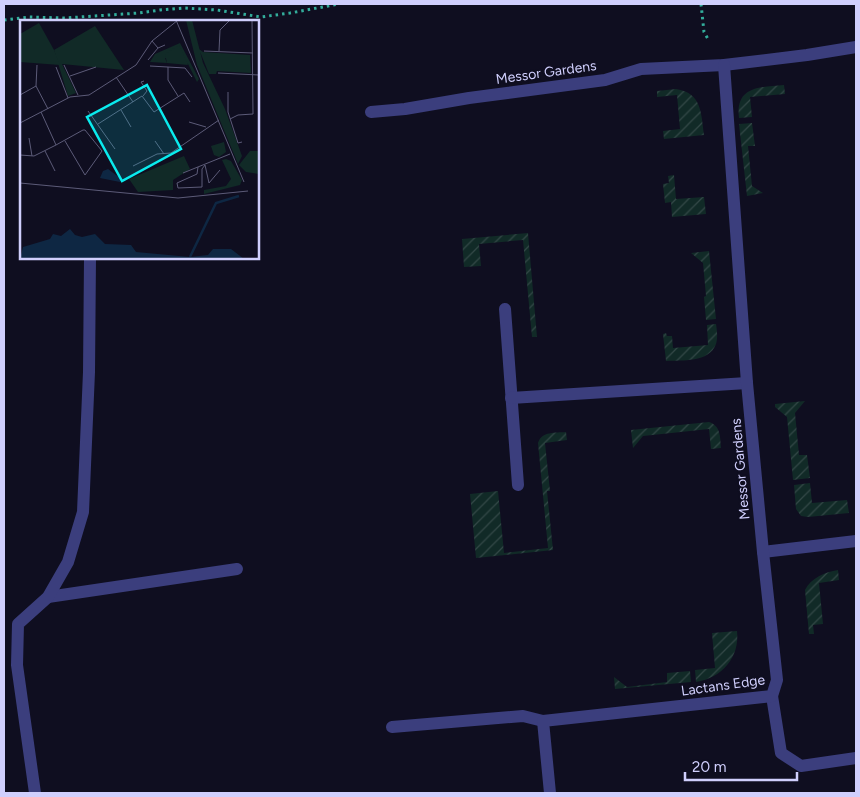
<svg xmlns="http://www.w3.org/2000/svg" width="860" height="797" font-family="Figtree,sans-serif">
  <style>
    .garden { fill: url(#garden-furrows) }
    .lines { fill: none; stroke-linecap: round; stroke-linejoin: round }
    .path { stroke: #33ad9b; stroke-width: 3; stroke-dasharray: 2.5 4; stroke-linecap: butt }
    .minor { stroke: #3b3e7d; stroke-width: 12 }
    .labels { text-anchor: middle; stroke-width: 4; stroke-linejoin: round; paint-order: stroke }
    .street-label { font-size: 14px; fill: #d0cffd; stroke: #0f0e20 }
    .inset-river { fill: none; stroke: #0e2743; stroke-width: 2.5 }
    .inset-road { fill: none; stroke: #5c5b78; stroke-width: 1 }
    .view { fill: #0aebee; fill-opacity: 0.15; stroke: #0aebee; stroke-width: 2.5 }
    .inset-edge { fill: none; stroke: #d0cffd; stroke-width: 2.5 }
  </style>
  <defs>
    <pattern id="garden-furrows" width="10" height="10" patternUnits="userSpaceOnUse" patternTransform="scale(1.25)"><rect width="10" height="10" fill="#112a27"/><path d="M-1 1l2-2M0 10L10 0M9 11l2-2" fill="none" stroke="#334847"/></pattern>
  </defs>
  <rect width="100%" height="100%" fill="#0f0e20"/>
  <g class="garden">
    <path d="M784 85 785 94 750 97 752 117 739 118C735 86 761 87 784 85Z"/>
    <path d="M676 89C702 93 701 113 704 135L664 139 663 131 680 129 677 95 657 97V91Z"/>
    <polygon points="752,123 755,146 748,146 752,186 763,193 747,196 739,124"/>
    <polygon points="674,175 676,199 704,197 706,214 672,217 671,202 665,203 663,184 669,183 668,176"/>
    <polygon points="528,233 537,337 532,337 523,240 479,244 481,266 464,267 462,239"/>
    <polygon points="709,251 716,319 706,320 704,297 706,296 703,263 691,253"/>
    <path d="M716 324C717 331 718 338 716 344 709 363 682 360 666 361L663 334 666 333 667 336H672L673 348 708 345 707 325Z"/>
    <polygon points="805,401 795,413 799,455 807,455 810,478 793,480 787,417 775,407 775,404"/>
    <path d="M709 422C721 426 720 437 721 448L711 449 709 429 643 436 633 448 631 430Z"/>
    <path d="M566 432 567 440 545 443 550 491H547L553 550 476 558 470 494 498 491 504 553 548 548 538 443C542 431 555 433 566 432Z"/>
    <polygon points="810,483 812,503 847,500 849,513 808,517 801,516 796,509 794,485"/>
    <path d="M838 570 839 580 819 583 823 624 813 625 814 634H809L805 590C811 578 825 572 838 570Z"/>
    <path d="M737 631C740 657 722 678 696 682L695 670 715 668 712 633Z"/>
    <polygon points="690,671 691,682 615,689 614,677 627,687 667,682 667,673"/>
  </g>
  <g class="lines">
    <g class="path">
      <polyline points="701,4 704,32 708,39"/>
      <polyline points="4,20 29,17 65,18 139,13 160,10 184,8 217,10 261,17 290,13 339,4"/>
    </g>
    <g class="minor">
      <polyline points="371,112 405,109 469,98 605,80 641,69 724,65 807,55 856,47"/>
      <polyline points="505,309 518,485"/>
      <polyline points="511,398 747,383"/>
      <polyline points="763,552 856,541"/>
      <polyline points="48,597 237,569"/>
      <polyline points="772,696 781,753 801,766 856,758"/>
      <polyline points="392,727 523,716 543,721"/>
      <polyline points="35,793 17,665 18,624 48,597 68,562 83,512 89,372 90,258"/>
      <polyline points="550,793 543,721 772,696 777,680 763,552 747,383 724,65"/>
    </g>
  </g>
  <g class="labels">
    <g class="street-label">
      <text transform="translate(546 72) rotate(-8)" y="5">Messor Gardens</text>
      <text transform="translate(740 469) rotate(-95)" y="5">Messor Gardens</text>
      <text transform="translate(723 685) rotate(-8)" y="5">Lactans Edge</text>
    </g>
  </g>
  <g transform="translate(20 20)">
    <rect width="239" height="239" fill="#0f0e20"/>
    <path d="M166 0H172L183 43 205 89 222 136 218 144 177 45ZM75 6 104 50 42 44 56 73 48 76 34 30ZM160 23 179 59 177 62 168 44 145 38 147 43 130 42 135 34ZM179 29 183 32 230 35 231 53 197 51 196 54H189ZM204 122 206 132 199 137 194 135 191 126ZM230 131H239V154L226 152 219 145ZM164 136 170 149 153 160V170L118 172 109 159ZM206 139 211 141 222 160 220 165 184 174V170L206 166 211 159 202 140Z" fill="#112a27"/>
    <path d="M19 3 34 30 40 45 0 42V14ZM159 25 168 45 147 43 145 34Z" fill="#112a27"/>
    <path d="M88 149 100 158V162L80 158 83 151ZM50 209 55 215 62 217 75 214 85 224 111 225 116 232 170 237 188 235 193 229H211L224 239H0L3 227 30 219 33 214 41 216Z" fill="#0e2743"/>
    <path class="inset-river" d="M170 237 196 183 219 176"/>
    <path class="inset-road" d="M156 0 224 162M132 21 138 28 145 25M184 31 233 33M199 31 200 10 210 0M128 40 138 28M17 45 16 66 28 89M44 45 58 75M130 46 165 48 172 57M36 47 48 78M148 47V60L158 76M198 53 239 55M50 56 76 47M96 57 113 82M208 72V92L218 123 222 122M0 75 16 66M123 76 127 71 121 62 124 61M101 90 111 107M68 91 95 129M210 99 218 95 233 94 232 0M169 102 186 107M0 103 50 77 69 75 116 45 132 21 158 0M78 104 122 76 134 92 164 73 170 82M9 118 12 136M135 121 144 134M36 125 63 110H65L82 131 65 155 45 121M25 131 35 151M0 135 14 136 36 125 21 92M185 145 189 163 200 150M113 146 137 134 151 133 199 100M178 147 177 154 157 163 158 168 182 167V149L185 145M163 153 210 134M0 163 158 178 228 171"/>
    <path class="view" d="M127 65 161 129 102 161 67 97Z"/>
    <rect width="239" height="239" class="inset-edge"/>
  </g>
  <rect width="860" height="797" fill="none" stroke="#d0cffd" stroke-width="10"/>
  <path d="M685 772v8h112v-8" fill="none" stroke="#d0cffd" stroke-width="2.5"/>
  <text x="692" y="772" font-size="15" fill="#d0cffd" stroke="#0f0e20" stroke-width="4" paint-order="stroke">20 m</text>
</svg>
